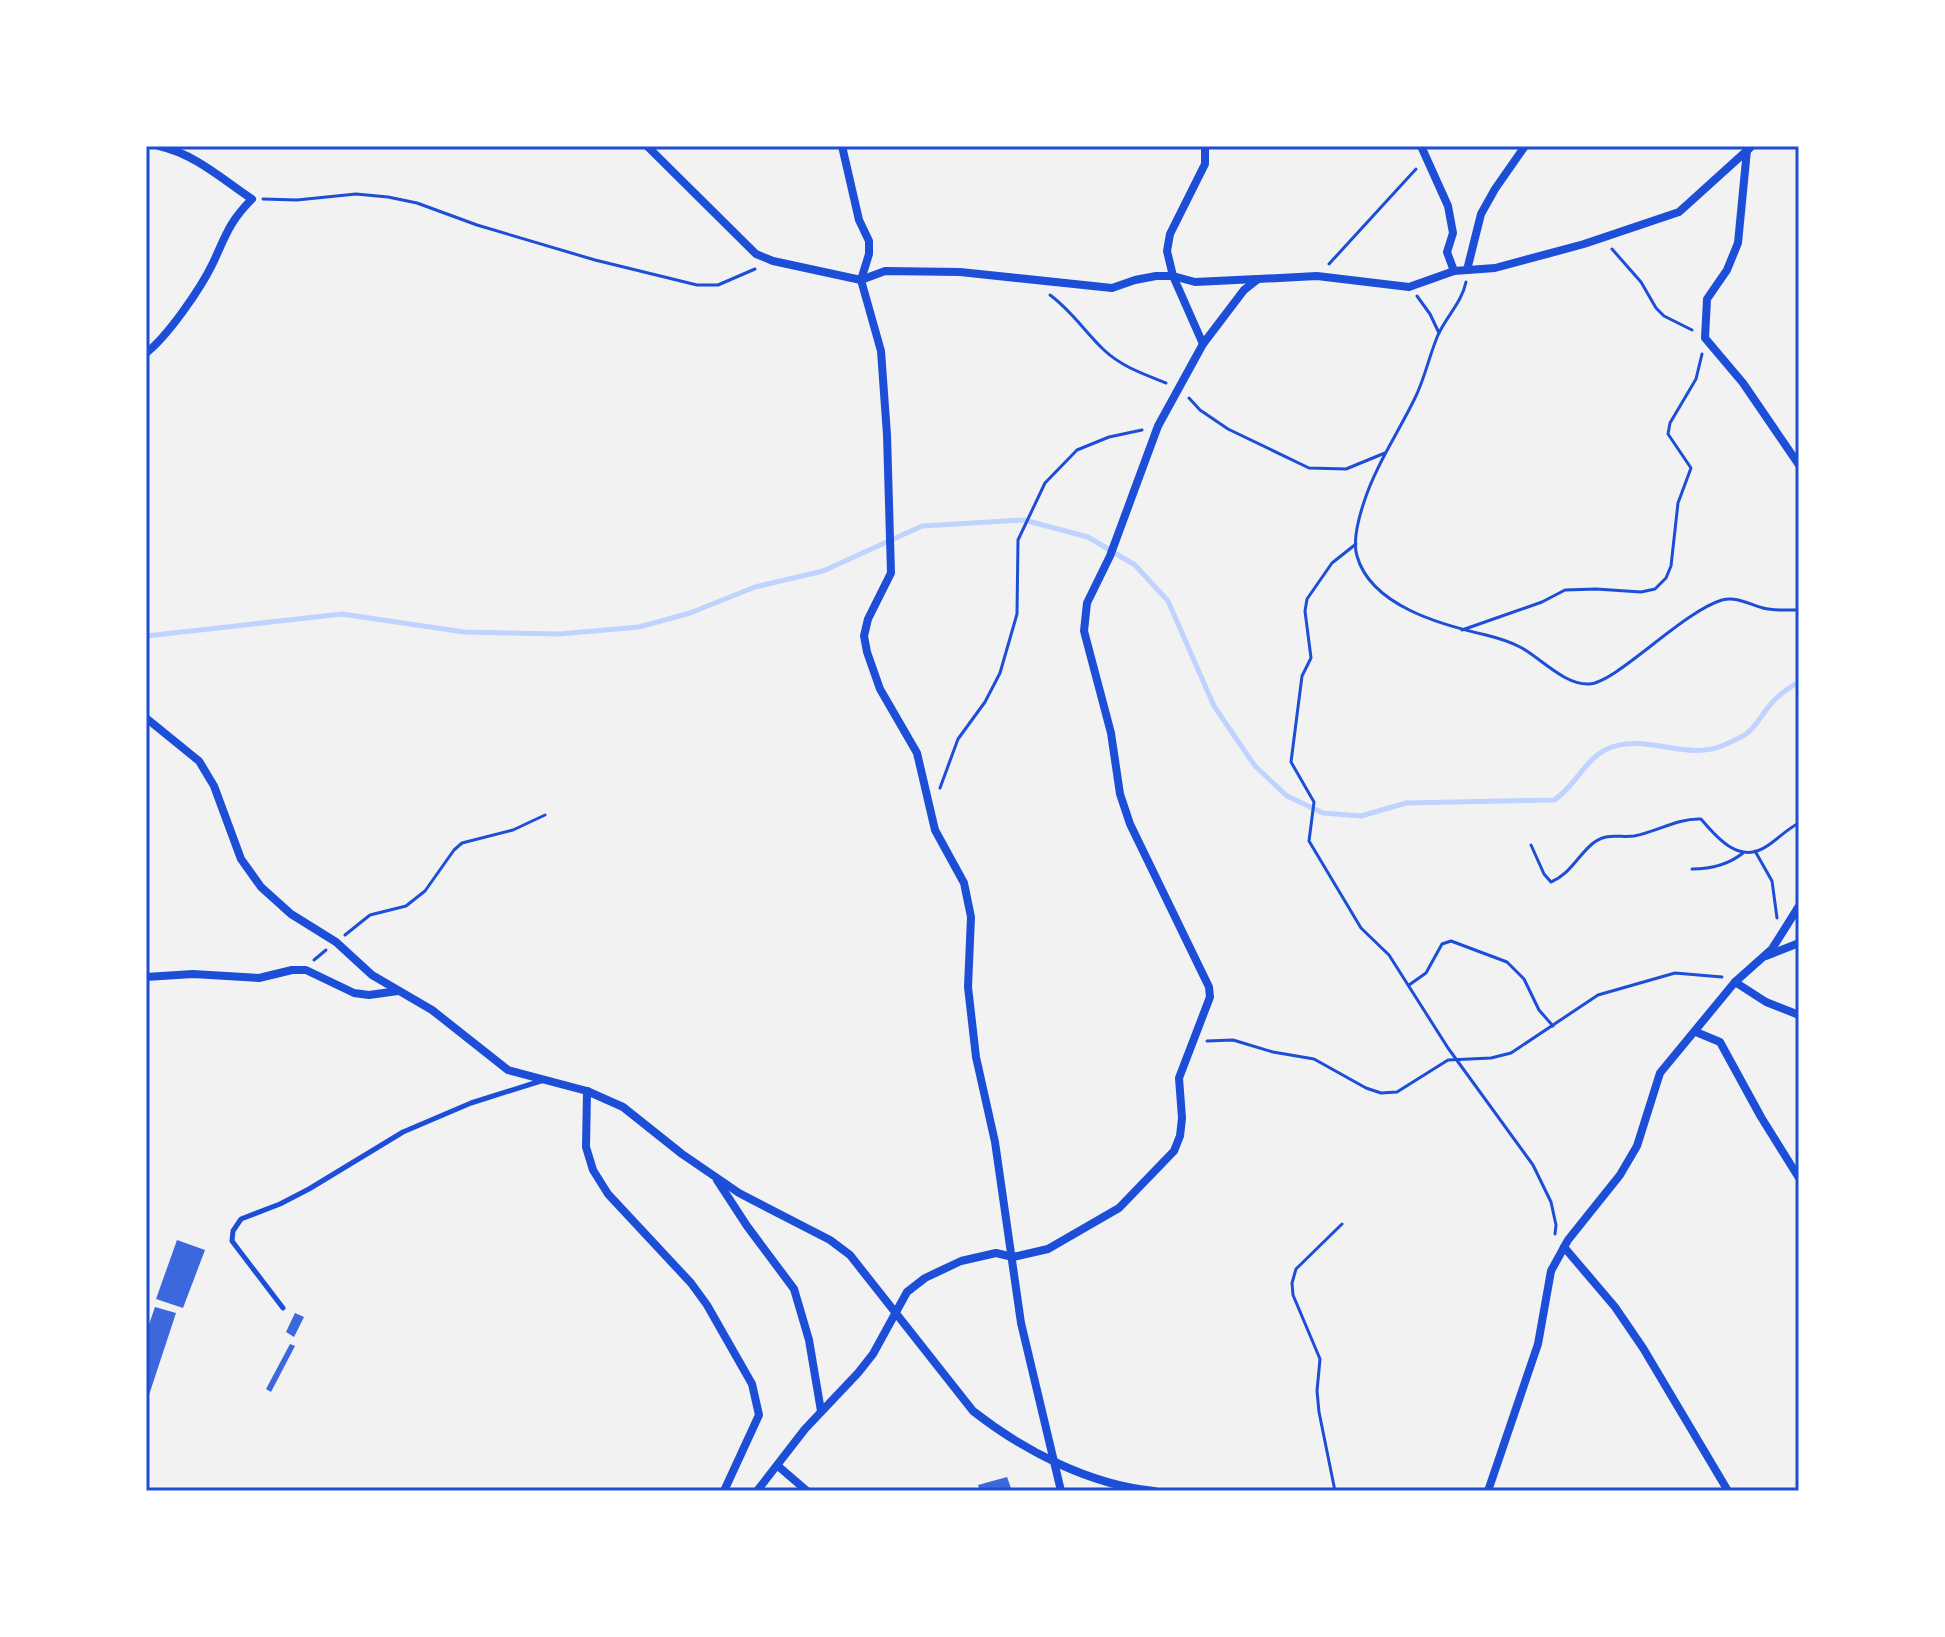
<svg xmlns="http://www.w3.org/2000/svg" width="1945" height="1637" font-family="Jost,sans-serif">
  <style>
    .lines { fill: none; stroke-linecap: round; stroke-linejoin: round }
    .stream { stroke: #bfd3fe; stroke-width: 5 }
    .building { fill: #3d67dc }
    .path { stroke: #1d4ed8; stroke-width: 3 }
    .service { stroke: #1d4ed8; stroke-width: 5 }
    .minor { stroke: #1d4ed8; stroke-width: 8 }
    .neatline { fill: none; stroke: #1d4ed8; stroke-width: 3 }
  </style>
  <rect width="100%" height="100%" fill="#f2f2f2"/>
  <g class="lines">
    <path class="stream" d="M146 636 342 614 464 632 560 634 639 627 690 613 755 587 823 571 922 526 1024 520 1088 537 1135 565 1168 601 1214 706 1255 766 1287 796 1323 813 1361 816 1406 803 1554 800C1575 787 1584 760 1607 749 1645 732 1687 762 1724 745 1731 742 1740 738 1746 734 1756 727 1762 714 1770 705 1778 695 1788 688 1799 682"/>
  </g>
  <g class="building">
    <polygon points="177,1240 205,1250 183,1308 156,1299"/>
    <polygon points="155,1307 176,1313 147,1401 146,1333"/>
    <polygon points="295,1313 304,1317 294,1337 286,1332"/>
    <polygon points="290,1344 295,1346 271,1392 266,1389"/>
    <polygon points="1007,1477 1012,1491 980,1491 978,1485"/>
  </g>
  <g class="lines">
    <g class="path">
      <polyline points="263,199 297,200 356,194 388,197 417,203 477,225 595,260 697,285 718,285 755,269"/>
      <polyline points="1612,249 1641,282 1656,308 1664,316 1692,330"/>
      <polyline points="1329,264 1416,169"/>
      <path d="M1466 282C1462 302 1446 317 1438 335 1429 356 1425 378 1415 398 1398 433 1376 465 1364 502 1359 517 1352 540 1357 556 1371 606 1442 625 1486 635 1498 638 1509 641 1520 647 1541 658 1564 685 1589 684 1616 683 1682 612 1722 600 1736 596 1749 604 1763 608 1774 611 1787 610 1799 610"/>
      <path d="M1050 295C1072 311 1085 332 1104 350 1122 367 1144 374 1166 383"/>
      <polyline points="1417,296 1430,314 1439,333"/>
      <polyline points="1189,398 1200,410 1228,429 1309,468 1346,469 1385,453"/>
      <polyline points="1356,544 1332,563 1307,599 1305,611 1311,658 1302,676 1291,762 1314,802 1309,841 1361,928 1389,955 1448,1048 1533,1165 1551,1202 1556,1225 1555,1234"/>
      <polyline points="1462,630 1542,602 1565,590 1596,589 1641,592 1655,589 1666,578 1671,566 1678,503 1691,468 1668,434 1670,423 1696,379 1702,354"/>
      <polyline points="940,788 958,739 985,702 1000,673 1017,614 1018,540 1045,483 1077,450 1109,437 1142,430"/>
      <path d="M1531 845 1544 874 1551 882C1570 874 1577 857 1592 844 1606 832 1618 838 1634 836 1657 832 1677 818 1701 819 1717 838 1740 865 1767 846 1778 839 1787 829 1799 823"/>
      <polyline points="1755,851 1772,881 1777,918"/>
      <path d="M1692 869C1711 869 1728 865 1743 853"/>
      <polyline points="345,935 370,915 406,906 425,891 454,850 462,843 513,830 545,815"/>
      <polyline points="314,960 326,950"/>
      <polyline points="1409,985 1426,973 1442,944 1451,941 1507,962 1524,979 1539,1010 1553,1026"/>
      <polyline points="1207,1041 1233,1040 1273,1052 1314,1059 1366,1088 1381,1093 1397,1092 1448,1060 1491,1058 1511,1053 1598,995 1675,973 1722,977"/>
      <polyline points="1335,1491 1319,1412 1317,1391 1320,1359 1293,1295 1292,1283 1296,1269 1342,1224"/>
    </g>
    <polyline class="service" points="283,1308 232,1241 233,1231 241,1219 280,1204 309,1189 403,1132 471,1103 544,1080"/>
    <g class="minor">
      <polyline points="647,146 756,254 773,261 861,280 885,271 960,272 1112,288 1135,280 1156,276 1173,276 1195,282 1257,279"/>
      <polyline points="842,146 859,220 869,241 869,254 861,280 881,351 887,435 891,573 868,619 864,636 867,652 880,689 917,753 935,830 964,883 971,917 968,987 976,1057 995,1142 1021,1323 1061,1491"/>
      <polyline points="1421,146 1448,206 1453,233 1447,252 1454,271"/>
      <polyline points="1747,150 1738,243 1727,270 1707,299 1705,338 1743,383 1799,465"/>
      <polyline points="1467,270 1481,214 1495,189 1525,146"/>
      <polyline points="1203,344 1173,276 1167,251 1170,234 1205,164 1205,146"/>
      <path d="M146 353C168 336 201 288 213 263 226 235 229 222 252 199 222 179 195 154 159 146"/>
      <path d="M146 718 199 761 214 786 241 859 261 887 291 914 336 942 372 975 432 1010 508 1070 587 1091 623 1107 682 1154 739 1193 830 1240 850 1255 973 1411C1024 1451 1090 1485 1154 1491"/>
      <polyline points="1766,956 1799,943"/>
      <polyline points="146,977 193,974 259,978 292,970 306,970 354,993 369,995 398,991"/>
      <polyline points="1735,982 1766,1002 1799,1015"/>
      <polyline points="1696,1032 1720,1042 1761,1117 1799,1178"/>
      <polyline points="587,1091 586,1147 593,1170 608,1194 691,1283 707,1305 752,1384 759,1415 724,1491"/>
      <polyline points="717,1180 747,1226 794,1289 809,1340 821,1411"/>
      <polyline points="1564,1247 1615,1307 1643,1348 1728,1491"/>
      <polyline points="778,1466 807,1491"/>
      <polyline points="757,1491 805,1429 858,1373 873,1354 907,1292 925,1278 961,1261 996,1253 1013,1257 1048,1249 1119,1208 1174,1151 1180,1136 1182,1118 1179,1078 1210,997 1209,987 1130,824 1120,794 1111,733 1084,631 1087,603 1110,556 1158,426 1203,344 1244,290 1258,279 1317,276 1409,287 1454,271 1495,268 1584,244 1679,212 1752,146"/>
      <polyline points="1488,1491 1538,1344 1551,1271 1568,1240 1620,1175 1637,1146 1660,1073 1735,982 1772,949 1799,906"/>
    </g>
  </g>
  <rect width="1945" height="1637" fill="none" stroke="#ffffff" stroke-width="296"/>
  <rect x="148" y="148" width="1649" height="1341" class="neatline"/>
</svg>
